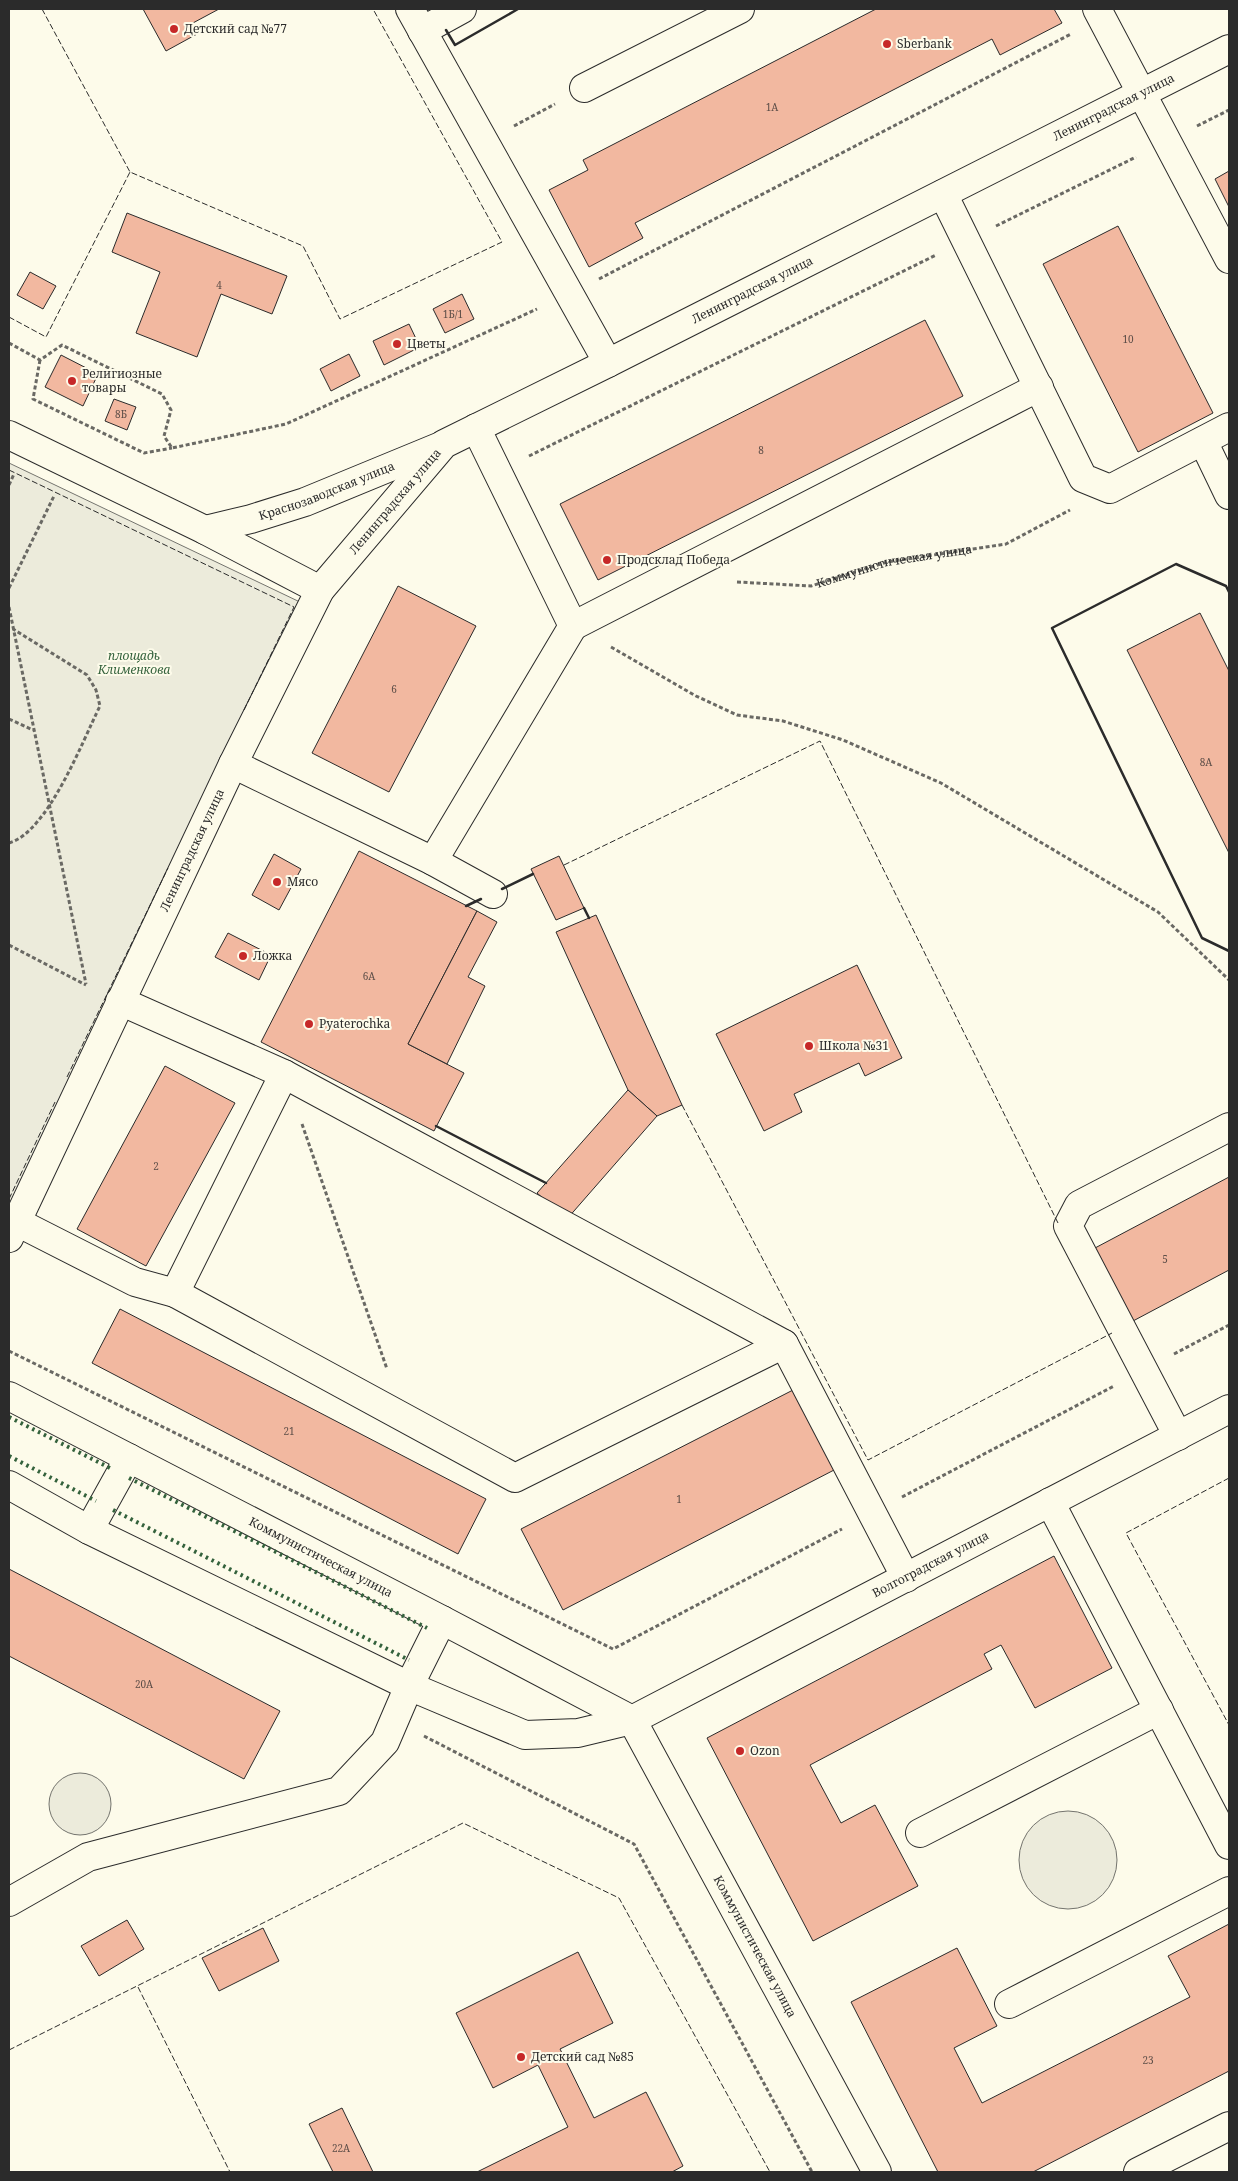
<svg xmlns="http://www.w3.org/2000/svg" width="1238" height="2181" font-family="'Noto Serif',serif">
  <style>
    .green { fill: #ecebdb; stroke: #74746e }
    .building { fill: #f2b8a0; stroke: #2b2b2b }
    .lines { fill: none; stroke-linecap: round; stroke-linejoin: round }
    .minor-casing { stroke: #2b2b2b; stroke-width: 30 }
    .path { stroke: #6a6964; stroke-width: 3; stroke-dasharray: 4 2.5; stroke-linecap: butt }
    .minor { stroke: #fdfbea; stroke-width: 28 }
    .hedge { stroke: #34623c; stroke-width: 4; stroke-dasharray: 2.5 4; stroke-linecap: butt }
    .fence { stroke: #2b2b2b; stroke-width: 1; stroke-dasharray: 6 2.5; stroke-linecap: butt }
    .wall { stroke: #2b2b2b; stroke-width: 2.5 }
    .poi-dot { fill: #c62828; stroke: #fdfbea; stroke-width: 2 }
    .labels { text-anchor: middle; stroke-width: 4; stroke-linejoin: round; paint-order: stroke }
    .number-label { font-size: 10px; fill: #5d4e48 }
    .poi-label { font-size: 12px; fill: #2b2b2b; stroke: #fdfbea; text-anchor: start }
    .street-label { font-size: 12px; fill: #2b2b2b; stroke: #fdfbea }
    .park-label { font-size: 12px; font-style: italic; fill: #34623c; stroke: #fdfbea }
  </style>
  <rect width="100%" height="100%" fill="#fdfbea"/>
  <g class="green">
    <polygon points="9,463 302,603 9,1214"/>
    <circle cx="80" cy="1804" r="31"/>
    <circle cx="1068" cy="1860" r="49"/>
  </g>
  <g class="building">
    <polygon points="143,9 219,9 191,24 197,34 166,51"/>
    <polygon points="876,9 1054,9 1062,23 1000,55 992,39 635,223 643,238 589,267 549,190 588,170 583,160"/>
    <polygon points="1229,171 1229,207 1215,179"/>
    <polygon points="127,213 287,276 272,314 221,294 197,357 136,333 160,272 112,252"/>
    <polygon points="1118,226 1213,413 1138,452 1043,264"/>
    <polygon points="30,272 56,286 43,309 17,295"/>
    <polygon points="462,294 474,319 445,333 433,309"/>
    <polygon points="925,320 963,396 598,580 560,504"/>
    <polygon points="409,324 420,347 384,365 373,341"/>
    <polygon points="349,354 360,376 331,391 320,369"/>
    <polygon points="61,355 98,374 83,406 45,387"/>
    <polygon points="114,399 136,407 127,430 105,421"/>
    <polygon points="398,586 476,626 389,792 312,753"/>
    <polygon points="1200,613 1229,671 1229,853 1127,650"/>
    <polygon points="359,851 477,911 408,1044 464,1073 434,1131 261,1042"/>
    <polygon points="274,854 301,869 279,910 252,895"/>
    <polygon points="559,856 584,908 556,920 531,869"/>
    <polygon points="477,911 497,922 468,977 485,986 447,1064 408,1044"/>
    <polygon points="596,915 682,1105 657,1116 628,1090 556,932"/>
    <polygon points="228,933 271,955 259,980 215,957"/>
    <polygon points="857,965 902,1058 865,1076 859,1063 794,1094 802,1112 764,1131 716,1034"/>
    <polygon points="165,1066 235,1103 146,1266 77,1229"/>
    <polygon points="628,1090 657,1116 567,1219 537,1193"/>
    <polygon points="1229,1177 1229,1270 1133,1321 1095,1248"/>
    <polygon points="120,1309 486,1499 458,1554 92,1363"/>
    <polygon points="795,1389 836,1469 563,1610 521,1529"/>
    <polygon points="1054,1556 1112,1668 1035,1708 1001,1645 984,1654 992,1669 810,1765 841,1823 875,1805 918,1886 813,1941 707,1738"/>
    <polygon points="9,1569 280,1711 244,1779 9,1656"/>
    <polygon points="127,1920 144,1949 99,1976 81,1946"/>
    <polygon points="1229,1924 1229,2071 1033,2172 938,2172 851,2002 957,1948 997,2026 954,2048 982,2103 1190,1997 1168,1956"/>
    <polygon points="263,1928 279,1961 219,1991 202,1958"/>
    <polygon points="578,1952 613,2023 560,2049 594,2118 646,2092 683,2166 672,2172 477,2172 568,2127 538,2065 493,2088 456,2013"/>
    <polygon points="342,2108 373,2172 333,2172 309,2124"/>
  </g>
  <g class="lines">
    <g class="minor-casing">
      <g id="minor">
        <polyline points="410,9 608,363"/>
        <polyline points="1097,9 1229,259"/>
        <polyline points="422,31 462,9"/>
        <polyline points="584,88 740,9"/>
        <polyline points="943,194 1083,478 1110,489 1229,427"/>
        <polyline points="9,435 205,530 320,590"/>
        <polyline points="1203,441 1229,495"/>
        <path id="s2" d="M205 530 251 519 305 502 441 446"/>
        <polyline points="573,626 1039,387"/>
        <polyline points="233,764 433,861 493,894"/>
        <polyline points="433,861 573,626 476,428"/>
        <polyline points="120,1001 284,1074 784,1344 906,1578"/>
        <polyline points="284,1074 175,1293 515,1478 784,1344"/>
        <polyline points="17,1222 135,1282 175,1293"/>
        <path id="s3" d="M9 1238 233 764 320 590 444 444 608 363 1229 49"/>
        <path id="s4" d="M9 1396 442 1620 632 1720 877 2172"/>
        <polyline points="1178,1436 1068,1226 1079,1205 1229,1127"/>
        <path id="s5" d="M9 1485 89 1530 409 1686 525 1735 578 1733 632 1720 1229 1409"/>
        <polyline points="1050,1502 1229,1845"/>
        <polyline points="89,1530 129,1458"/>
        <polyline points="920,1833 1159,1710"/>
        <polyline points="9,1902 88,1857 339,1791 385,1742 409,1686 442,1620"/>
        <polyline points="1009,2004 1229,1891"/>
        <polyline points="1138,2172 1229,2126"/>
      </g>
    </g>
    <g class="path">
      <polyline points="514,126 555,104"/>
      <polyline points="1197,126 1229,110"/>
      <polyline points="996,226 1136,157"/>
      <polyline points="599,279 1071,34"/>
      <polyline points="9,343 40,360 62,345 162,394 171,410 164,436 172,448 286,424 537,309"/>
      <polyline points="40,360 33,399 144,453 172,448"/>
      <polyline points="529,456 936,255"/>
      <polyline points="9,485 14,474"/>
      <path id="s1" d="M737 582 811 586 887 562 1006 544 1070 510"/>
      <polyline points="9,588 54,496"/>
      <polyline points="9,607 86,984"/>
      <polyline points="611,647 696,696 737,715 783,721 843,740 941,783 1158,912 1229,980"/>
      <polyline points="9,719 33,730"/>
      <path d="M9 843C48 832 82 742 100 706L96 690 87 675 13 629"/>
      <polyline points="9,945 86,985"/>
      <polyline points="302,1124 387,1369"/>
      <polyline points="9,1351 613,1649 842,1529"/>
      <polyline points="1174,1354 1229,1325"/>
      <polyline points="902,1497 1114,1386"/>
      <polyline points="424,1736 634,1844 812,2172"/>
    </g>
    <use href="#minor" class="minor"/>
    <g class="hedge">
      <polyline points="9,1417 112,1469"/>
      <polyline points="9,1456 96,1501"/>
      <polyline points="129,1478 427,1628"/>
      <polyline points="113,1510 409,1660"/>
    </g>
    <g class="fence">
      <polyline points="42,9 130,172 303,246 340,319 502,242 373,9"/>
      <polyline points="9,317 46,337 130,172"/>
      <polyline points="9,470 294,607 244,710"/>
      <polyline points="564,865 820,741 1058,1223"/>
      <polyline points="67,1077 168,868"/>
      <polyline points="682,1105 868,1460 1112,1333"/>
      <polyline points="9,1199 55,1102"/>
      <polyline points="1229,1478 1126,1533 1229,1725"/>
      <polyline points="138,1987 230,2172"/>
      <polyline points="9,2050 463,1823 619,1898 770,2172"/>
    </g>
    <g class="wall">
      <polyline points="446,30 455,45 518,9"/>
      <polyline points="1229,592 1226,586 1176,564 1052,628 1202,938 1229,951"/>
      <polyline points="502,889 533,874"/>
      <polyline points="466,906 481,899"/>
      <polyline points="584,908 589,918"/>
      <polyline points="436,1126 546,1183"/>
    </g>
  </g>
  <g class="poi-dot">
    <circle cx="174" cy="29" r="5"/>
    <circle cx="887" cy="44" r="5"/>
    <circle cx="397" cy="344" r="5"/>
    <circle cx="72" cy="381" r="5"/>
    <circle cx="607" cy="560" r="5"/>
    <circle cx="277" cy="882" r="5"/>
    <circle cx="243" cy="956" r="5"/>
    <circle cx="309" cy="1024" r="5"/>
    <circle cx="809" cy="1046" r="5"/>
    <circle cx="740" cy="1751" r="5"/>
    <circle cx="521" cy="2057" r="5"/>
  </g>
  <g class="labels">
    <g class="number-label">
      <text x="772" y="111">1А</text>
      <text x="219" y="289">4</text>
      <text x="453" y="318">1Б/1</text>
      <text x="1128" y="343">10</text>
      <text x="121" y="418">8Б</text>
      <text x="761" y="454">8</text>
      <text x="394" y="693">6</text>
      <text x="1206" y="766">8А</text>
      <text x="369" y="980">6А</text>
      <text x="156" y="1170">2</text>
      <text x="1165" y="1263">5</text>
      <text x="289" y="1435">21</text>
      <text x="679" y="1503">1</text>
      <text x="144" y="1688">20А</text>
      <text x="1148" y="2064">23</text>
      <text x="341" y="2152">22А</text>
    </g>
    <g class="poi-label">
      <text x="184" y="33">Детский сад №77</text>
      <text x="897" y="48">Sberbank</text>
      <text x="407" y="348">Цветы</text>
      <text x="82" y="378">Религиозные<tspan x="82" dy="14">товары</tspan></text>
      <text x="617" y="564">Продсклад Победа</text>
      <text x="287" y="886">Мясо</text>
      <text x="253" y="960">Ложка</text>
      <text x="319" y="1028">Pyaterochka</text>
      <text x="819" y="1050">Школа №31</text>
      <text x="750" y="1755">Ozon</text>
      <text x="531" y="2061">Детский сад №85</text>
    </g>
    <g class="street-label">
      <text dy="4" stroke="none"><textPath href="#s3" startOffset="1660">Ленинградская улица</textPath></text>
      <text dy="4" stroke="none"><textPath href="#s3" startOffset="1255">Ленинградская улица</textPath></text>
      <text dy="4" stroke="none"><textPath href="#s2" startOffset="128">Краснозаводская улица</textPath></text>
      <text dy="4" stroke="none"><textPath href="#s3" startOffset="835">Ленинградская улица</textPath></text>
      <text dy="4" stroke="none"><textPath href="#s1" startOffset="160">Коммунистическая улица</textPath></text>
      <text dy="4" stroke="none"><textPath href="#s3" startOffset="429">Ленинградская улица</textPath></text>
      <text dy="4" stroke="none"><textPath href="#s4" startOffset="351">Коммунистическая улица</textPath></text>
      <text dy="4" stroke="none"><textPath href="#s5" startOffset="1019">Волгоградская улица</textPath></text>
      <text dy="4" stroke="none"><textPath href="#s4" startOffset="960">Коммунистическая улица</textPath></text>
    </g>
    <g class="park-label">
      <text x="134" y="660">площадь<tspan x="134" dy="14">Клименкова</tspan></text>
    </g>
  </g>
  <rect width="1238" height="2181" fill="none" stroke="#2b2b2b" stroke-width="20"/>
</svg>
